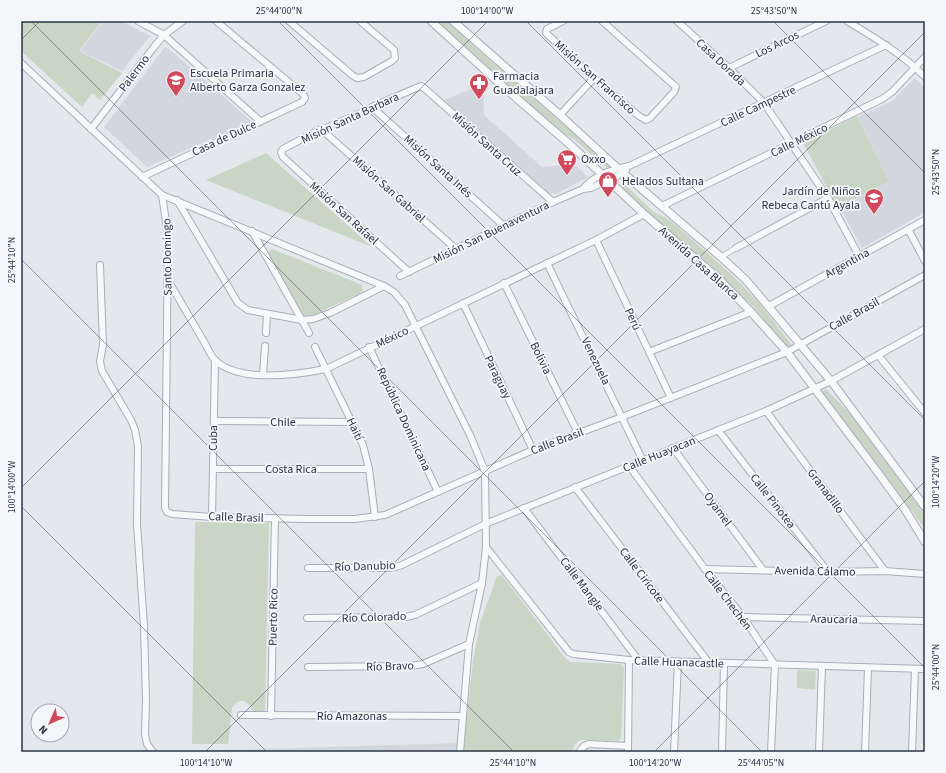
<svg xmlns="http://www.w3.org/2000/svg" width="946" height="773" font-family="'Source Sans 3',sans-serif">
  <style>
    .built { fill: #d2d6de }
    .green { fill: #c9d6c5 }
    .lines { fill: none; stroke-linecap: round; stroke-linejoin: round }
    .pedestrian-casing { stroke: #a9aeb7; stroke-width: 6 }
    .minor-casing { stroke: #a9aeb7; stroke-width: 8 }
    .tertiary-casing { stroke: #a9aeb7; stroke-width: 9 }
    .pedestrian { stroke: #f7f8fa; stroke-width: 4.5 }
    .minor { stroke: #f7f8fa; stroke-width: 6 }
    .tertiary { stroke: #f7f8fa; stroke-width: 7 }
    .ticks { fill: none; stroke: #2b3445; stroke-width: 1; stroke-opacity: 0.45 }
    .labels { text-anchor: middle; stroke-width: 3.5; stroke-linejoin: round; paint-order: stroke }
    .street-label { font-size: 12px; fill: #2b3445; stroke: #f4f6f9 }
    .poi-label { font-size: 12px; fill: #2b3445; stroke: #f4f6f9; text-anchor: start }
    .neatline { fill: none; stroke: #2b3445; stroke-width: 1.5 }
    .ticks-label { font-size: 10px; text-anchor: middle; fill: #2b3445 }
  </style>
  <rect width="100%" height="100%" fill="#e4e7ec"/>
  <g class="built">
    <polygon points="103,21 121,21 150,36 122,71 80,51"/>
    <polygon points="165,47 168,48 250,120 250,122 147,167 104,127"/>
    <polygon points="915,78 925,88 925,212 862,248 840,208 889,181 858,117 892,101"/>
    <polygon points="483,84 484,115 542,167 575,164 588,177 556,194 549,193 444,100"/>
    <polygon points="463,743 462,752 192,752 192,751"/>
  </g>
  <g class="green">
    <polygon points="24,21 102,21 79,51 122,73 100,100 92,93 82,107 21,51 21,27"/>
    <polygon points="436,21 446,21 611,166 609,170 575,140 561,132"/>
    <polygon points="857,116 889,181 838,208 803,143"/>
    <polygon points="266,153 372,247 206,180"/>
    <polygon points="624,184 653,211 671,221 731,274 759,303 792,345 786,348 753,306 621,190"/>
    <polygon points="272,249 362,285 363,292 309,317 303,315 267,254"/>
    <polygon points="826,389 851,415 925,515 925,529 885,474 822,392"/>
    <path d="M195 522 269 523 265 712H253C249 700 239 696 232 708L228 744H192Z"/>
    <path d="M502 575 566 659 571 662 620 664 624 668 621 738 618 741 581 740C576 742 573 746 573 752H463L473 661 480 623 497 576Z"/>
    <polygon points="797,670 816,671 815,690 797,688"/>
  </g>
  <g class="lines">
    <g class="pedestrian-casing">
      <g id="pedestrian">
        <polyline points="321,129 372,107"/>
        <polyline points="721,257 736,248"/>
      </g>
    </g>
    <g class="minor-casing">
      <g id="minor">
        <polyline points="138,21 164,35 260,121"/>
        <polyline points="289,21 352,75 357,78 364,77 392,61 395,58 394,50 360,21"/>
        <polyline points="563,21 547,29 546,33 594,78 639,116 646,120 650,118 674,92 676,87 602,21"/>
        <polyline points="677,21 729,68 764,103 828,198 859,256"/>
        <path d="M847 21C875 38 902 54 925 77"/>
        <polyline points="21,63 162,195 168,235 165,508 167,512 172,514 212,517 308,519 355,519 385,515 533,450 622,417 787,352 925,275"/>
        <polyline points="729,68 826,21"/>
        <polyline points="560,115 594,78"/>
        <polyline points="91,129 154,47 164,35 183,21"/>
        <polyline points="142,177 302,102 305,98 303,94 216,21"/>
        <path d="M583 189C593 176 614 169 629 166L886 45"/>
        <polyline points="162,195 384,286 394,292 405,305 470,435 485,471 486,547 482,583 469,644 460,752"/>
        <polyline points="177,200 238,303 248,310 302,320 313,319 330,313 384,286"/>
        <polyline points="662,206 882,99 892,92 925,57"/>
        <polyline points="504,226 372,107 416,88 421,86 424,88 553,202"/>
        <polyline points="908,229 925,261"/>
        <polyline points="252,231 309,333"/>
        <polyline points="596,240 671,398"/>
        <polyline points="736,248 828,198"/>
        <polyline points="547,263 643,461"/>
        <polyline points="100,265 103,345 100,361 102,371 131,420 135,430 138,446 137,524 144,627 146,699 145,734 147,744 153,752"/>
        <polyline points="409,272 283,157 281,152 283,149 321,129 456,249"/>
        <polyline points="400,276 553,202 583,189 591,188 608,180 623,173 626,170"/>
        <path d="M169 282C180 301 192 321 203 340 207 346 210 356 216 361 241 383 295 375 326 369L596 240 644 214"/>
        <polyline points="504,283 578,433"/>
        <polyline points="463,303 533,450"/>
        <polyline points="769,306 925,220"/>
        <polyline points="266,333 267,314"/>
        <polyline points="315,347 363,445 369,469 375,517"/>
        <polyline points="369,347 438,492"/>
        <polyline points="649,352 751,312"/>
        <polyline points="878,355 925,413"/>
        <polyline points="263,375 265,346"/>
        <polyline points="766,411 885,571"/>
        <polyline points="214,421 352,422"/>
        <polyline points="718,430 828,572"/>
        <polyline points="673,448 763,570"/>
        <polyline points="629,466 705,569 743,617 775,665 771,752"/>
        <polyline points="213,469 369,469"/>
        <polyline points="575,487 709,663"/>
        <polyline points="524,508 639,661"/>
        <polyline points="212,517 215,360"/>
        <polyline points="486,547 569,652 573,654 629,660 925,669"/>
        <polyline points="308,568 387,568 395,567 402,565 485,524 766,411 831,381 925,329"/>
        <polyline points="705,569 828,572 885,571 925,574"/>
        <polyline points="743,617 925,621"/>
        <polyline points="307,618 406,617 415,615 482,583"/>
        <polyline points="308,667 411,666 423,664 469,644"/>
        <polyline points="241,715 463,716"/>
        <polyline points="271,716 275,518"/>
        <polyline points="579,752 584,746 589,744 628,746"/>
        <polyline points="628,752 629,660"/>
        <polyline points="674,752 678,662"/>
        <polyline points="722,752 724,663"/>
        <polyline points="819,752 822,666"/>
        <polyline points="865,752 868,668"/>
        <polyline points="912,752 915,669"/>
      </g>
    </g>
    <g class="tertiary-casing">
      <g id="tertiary">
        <polyline points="431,21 499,83 575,149 644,214 720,280 751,312 787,352 879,474 906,511 925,542"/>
        <polyline points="453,21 560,115 623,173 721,257 746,280 831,381 925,507"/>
      </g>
    </g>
    <use href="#pedestrian" class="pedestrian"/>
    <use href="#minor" class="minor"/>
    <use href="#tertiary" class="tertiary"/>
  </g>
  <path class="ticks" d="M31 21 762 752M278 21 925 668M526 21 925 420M773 21 925 173M21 40 40 21M21 259 514 752M21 488 488 21M21 506 267 752M205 752 925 32M654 752 925 481"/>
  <defs>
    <g id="school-pin" transform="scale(1)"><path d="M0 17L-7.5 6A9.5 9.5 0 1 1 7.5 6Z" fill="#d1495b" stroke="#f4f6f9"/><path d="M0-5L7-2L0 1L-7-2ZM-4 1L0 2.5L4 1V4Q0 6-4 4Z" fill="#fff"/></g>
    <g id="pharmacy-pin" transform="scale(1)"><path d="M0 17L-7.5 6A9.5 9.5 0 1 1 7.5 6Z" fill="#d1495b" stroke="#f4f6f9"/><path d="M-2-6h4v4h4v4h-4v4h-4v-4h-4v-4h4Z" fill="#fff"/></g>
    <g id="supermarket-pin" transform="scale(1)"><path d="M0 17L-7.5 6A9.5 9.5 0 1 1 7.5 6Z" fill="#d1495b" stroke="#f4f6f9"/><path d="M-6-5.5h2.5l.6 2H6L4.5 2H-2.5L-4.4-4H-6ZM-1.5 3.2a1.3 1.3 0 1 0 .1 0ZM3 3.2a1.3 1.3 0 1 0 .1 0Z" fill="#fff"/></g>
    <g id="shop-pin" transform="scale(1)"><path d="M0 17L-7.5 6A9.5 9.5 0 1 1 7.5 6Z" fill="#d1495b" stroke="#f4f6f9"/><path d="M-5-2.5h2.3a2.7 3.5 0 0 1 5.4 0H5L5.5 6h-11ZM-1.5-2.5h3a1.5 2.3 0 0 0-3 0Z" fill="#fff"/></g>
  </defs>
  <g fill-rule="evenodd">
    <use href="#school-pin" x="176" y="80"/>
    <use href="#pharmacy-pin" x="479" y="83"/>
    <use href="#supermarket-pin" x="567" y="159"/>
    <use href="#shop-pin" x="608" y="181"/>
    <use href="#school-pin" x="874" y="198"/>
  </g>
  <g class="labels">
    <g class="street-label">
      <text transform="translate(777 44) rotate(-26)" y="4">Los Arcos</text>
      <text transform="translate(721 62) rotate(43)" y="4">Casa Dorada</text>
      <text transform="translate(134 73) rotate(-53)" y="4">Palermo</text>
      <text transform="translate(595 77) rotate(42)" y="4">Misión San Francisco</text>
      <text transform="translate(758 106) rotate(-25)" y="4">Calle Campestre</text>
      <text transform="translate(350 118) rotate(-25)" y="4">Misión Santa Barbara</text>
      <text transform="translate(224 138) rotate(-25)" y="4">Casa de Dulce</text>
      <text transform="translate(799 140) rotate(-26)" y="4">Calle México</text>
      <text transform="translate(487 144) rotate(42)" y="4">Misión Santa Cruz</text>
      <text transform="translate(438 166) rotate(42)" y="4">Misión Santa Inés</text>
      <text transform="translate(389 189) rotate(42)" y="4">Misión San Gabriel</text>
      <text transform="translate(344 213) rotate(42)" y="4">Misión San Rafael</text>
      <text transform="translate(491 232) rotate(-26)" y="4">Misión San Buenaventura</text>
      <text transform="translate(167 257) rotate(-91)" y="4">Santo Domingo</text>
      <text transform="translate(699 263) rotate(42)" y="4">Avenida Casa Blanca</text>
      <text transform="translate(847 263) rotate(-29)" y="4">Argentina</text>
      <text transform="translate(854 314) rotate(-29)" y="4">Calle Brasil</text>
      <text transform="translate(633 319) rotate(65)" y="4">Perú</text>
      <text transform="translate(392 337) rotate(-26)" y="4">México</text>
      <text transform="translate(541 358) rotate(64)" y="4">Bolivia</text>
      <text transform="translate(596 361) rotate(64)" y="4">Venezuela</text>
      <text transform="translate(498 377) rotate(64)" y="4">Paraguay</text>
      <text transform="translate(404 419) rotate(65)" y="4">República Dominicana</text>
      <text x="283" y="426">Chile</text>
      <text transform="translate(355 429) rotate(65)" y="4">Haití</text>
      <text transform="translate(213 438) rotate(-89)" y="4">Cuba</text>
      <text transform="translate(557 441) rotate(-21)" y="4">Calle Brasil</text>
      <text transform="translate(659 454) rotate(-22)" y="4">Calle Huayacan</text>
      <text x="291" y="473">Costa Rica</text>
      <text transform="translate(826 491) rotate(53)" y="4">Granadillo</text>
      <text transform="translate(773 501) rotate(52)" y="4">Calle Pinotea</text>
      <text transform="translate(718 509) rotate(54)" y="4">Oyamel</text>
      <text transform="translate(236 517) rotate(2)" y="4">Calle Brasil</text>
      <text transform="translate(365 566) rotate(-2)" y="4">Río Danubio</text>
      <text transform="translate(815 571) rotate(1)" y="4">Avenida Cálamo</text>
      <text transform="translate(642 575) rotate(53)" y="4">Calle Ciricote</text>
      <text transform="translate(582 584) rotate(53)" y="4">Calle Mangle</text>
      <text transform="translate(728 600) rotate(53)" y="4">Calle Chechén</text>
      <text transform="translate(273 617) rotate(-89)" y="4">Puerto Rico</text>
      <text transform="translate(374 617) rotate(-2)" y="4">Río Colorado</text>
      <text transform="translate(834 619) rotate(1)" y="4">Araucaria</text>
      <text transform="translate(679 662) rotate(2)" y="4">Calle Huanacastle</text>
      <text transform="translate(390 666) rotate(-2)" y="4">Río Bravo</text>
      <text x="352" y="720">Río Amazonas</text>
    </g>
    <g class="poi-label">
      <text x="190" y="77">Escuela Primaria<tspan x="190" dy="14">Alberto Garza Gonzalez</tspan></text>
      <text x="493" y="80">Farmacia<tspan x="493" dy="14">Guadalajara</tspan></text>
      <text x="581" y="163">Oxxo</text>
      <text x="622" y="185">Helados Sultana</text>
      <text x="860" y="195" text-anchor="end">Jardín de Niños<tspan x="860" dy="14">Rebeca Cantú Ayala</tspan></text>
    </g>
  </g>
  <rect width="946" height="773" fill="none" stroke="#f4f6f9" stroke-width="44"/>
  <g transform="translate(50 723) rotate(225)"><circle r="19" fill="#f4f6f9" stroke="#a4a8b1"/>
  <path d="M0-3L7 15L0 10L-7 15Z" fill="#d1495b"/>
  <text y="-6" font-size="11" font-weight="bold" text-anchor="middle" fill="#2b3445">N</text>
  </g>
  <rect x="22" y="22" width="902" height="729" class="neatline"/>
  <g class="ticks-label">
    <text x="279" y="14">25°44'00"N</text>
    <text x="487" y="14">100°14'00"W</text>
    <text x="774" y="14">25°43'50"N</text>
    <text transform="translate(935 172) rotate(-90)" y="4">25°43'50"N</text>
    <text transform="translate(11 260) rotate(-90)" y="4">25°44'10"N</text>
    <text transform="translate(935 482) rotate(-90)" y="4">100°14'20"W</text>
    <text transform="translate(11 487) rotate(-90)" y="4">100°14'00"W</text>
    <text transform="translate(935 667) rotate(-90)" y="4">25°44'00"N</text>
    <text x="206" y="766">100°14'10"W</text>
    <text x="513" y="766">25°44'10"N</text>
    <text x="655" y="766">100°14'20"W</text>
    <text x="761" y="766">25°44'05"N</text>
  </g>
</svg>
